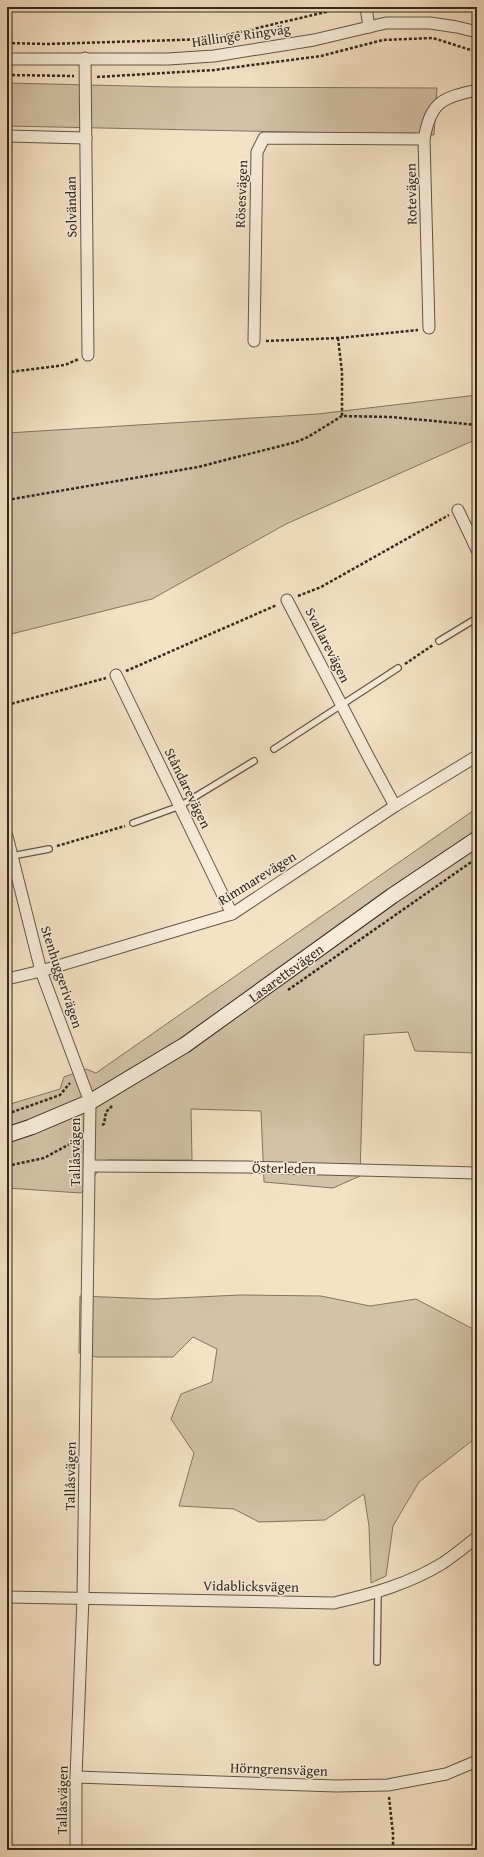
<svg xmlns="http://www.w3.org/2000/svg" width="484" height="1857" font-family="'Gentium Book Plus',serif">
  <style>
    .green { fill: #d4c2a8; stroke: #847462 }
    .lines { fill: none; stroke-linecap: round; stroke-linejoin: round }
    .lane-casing { stroke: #645646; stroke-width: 8 }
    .street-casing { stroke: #645646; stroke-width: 13 }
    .secondary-casing { stroke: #33271c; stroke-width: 17 }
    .path { stroke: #33271c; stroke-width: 2.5; stroke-dasharray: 3 2; stroke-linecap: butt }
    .lane { stroke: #f8ecd9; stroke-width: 5.5 }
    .street { stroke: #f8ecd9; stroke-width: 11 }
    .secondary { stroke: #f8ecd9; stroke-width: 15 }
    .labels { text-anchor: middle; stroke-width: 3; stroke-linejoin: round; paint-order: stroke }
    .street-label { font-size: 14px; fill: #33271c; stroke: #f8ecd9 }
  </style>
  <rect width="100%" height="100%" fill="#f5e2c5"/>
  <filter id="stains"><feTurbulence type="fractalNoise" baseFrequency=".005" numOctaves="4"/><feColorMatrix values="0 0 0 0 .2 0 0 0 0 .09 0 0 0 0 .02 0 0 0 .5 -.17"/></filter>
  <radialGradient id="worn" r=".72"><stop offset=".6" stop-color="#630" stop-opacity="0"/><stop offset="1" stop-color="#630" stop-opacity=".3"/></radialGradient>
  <g class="green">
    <polygon points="7,83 171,87 437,88 434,135 7,126"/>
    <polygon points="477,395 477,439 286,524 152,599 7,635 7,433 318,414"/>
    <polygon points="477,808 477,1053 415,1051 408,1032 364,1035 360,1176 333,1188 264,1182 261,1111 191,1109 192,1160 107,1160 81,1193 7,1188 7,1105 60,1089 64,1077 86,1069 96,1073"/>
    <polygon points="240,1295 321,1296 370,1306 416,1299 477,1331 477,1437 419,1482 393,1526 386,1576 371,1583 369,1526 364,1494 325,1520 259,1522 234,1509 179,1506 194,1453 171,1419 181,1394 212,1382 217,1349 193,1337 173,1357 96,1357 79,1353 80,1296 155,1299"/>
  </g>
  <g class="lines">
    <g class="lane-casing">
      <g id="lane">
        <polyline points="439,641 477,618"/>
        <polyline points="274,749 398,668"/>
        <polyline points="133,823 180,806 254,761"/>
        <polyline points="12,856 49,849"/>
        <polyline points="377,1662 378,1592"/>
      </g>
    </g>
    <g class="street-casing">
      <g id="street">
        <polyline points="366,7 369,27"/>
        <polyline points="85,58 88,355"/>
        <polyline points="7,59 168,59 214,56 314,40 386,23 430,23 457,27 477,32"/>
        <polyline points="7,136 86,138"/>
        <path d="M429 328 424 139C431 102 441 98 477 90"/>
        <polyline points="254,341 257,152 264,138 424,139"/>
        <polyline points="458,510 477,550"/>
        <polyline points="287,600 368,756 395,806"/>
        <polyline points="116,675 232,914"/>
        <polyline points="7,836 41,971 90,1102 83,1597 76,1777 76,1850"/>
        <polyline points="7,979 41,971 232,914 395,806 477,756"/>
        <polyline points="91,1166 247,1167 477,1173"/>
        <path d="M7 1597 334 1603C372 1594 409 1584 443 1563 455 1555 466 1546 477 1537"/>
        <polyline points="76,1777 336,1786 388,1785 446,1774 477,1761"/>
      </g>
    </g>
    <g class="secondary-casing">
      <polyline id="secondary" points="7,1135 31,1127 90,1102 185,1045 392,896 477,839"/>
    </g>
    <g class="path">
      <polyline points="469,7 477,8"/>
      <polyline points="7,43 47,44 210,39 326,12 333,7"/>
      <polyline points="7,75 74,76"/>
      <polyline points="97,77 214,70 321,56 383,40 433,38 477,52"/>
      <polyline points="338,338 342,372 342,416"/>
      <polyline points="266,341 338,338 418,330"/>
      <polyline points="7,370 10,372 65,365 79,359"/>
      <polyline points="7,449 10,417 10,372"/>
      <polyline points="7,500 198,467 296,442 308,437 342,416 391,417 477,425"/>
      <polyline points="298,596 321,587 449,515"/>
      <polyline points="405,664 433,645"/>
      <polyline points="126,671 277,605"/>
      <polyline points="7,705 106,678"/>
      <polyline points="57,846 125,826"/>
      <polyline points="288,990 477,858"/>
      <polyline points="7,1114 60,1095 70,1083"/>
      <polyline points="102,1125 104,1124 106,1112 112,1106"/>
      <polyline points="7,1166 44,1158 79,1139"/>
      <polyline points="389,1797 393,1834 393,1850"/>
    </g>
    <use href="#lane" class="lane"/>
    <use href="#street" class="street"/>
    <use href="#secondary" class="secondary"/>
  </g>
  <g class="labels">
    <g class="street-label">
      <text transform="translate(241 35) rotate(-8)" y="5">Hällinge Ringväg</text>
      <text transform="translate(241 194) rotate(-88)" y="5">Rösesvägen</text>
      <text transform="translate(411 194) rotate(-91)" y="5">Rotevägen</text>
      <text transform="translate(71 207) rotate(-91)" y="5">Solvändan</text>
      <text transform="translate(328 645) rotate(63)" y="5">Svallarevägen</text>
      <text transform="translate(188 788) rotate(64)" y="5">Ståndarevägen</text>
      <text transform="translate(257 878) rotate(-32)" y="5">Rimmarevägen</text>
      <text transform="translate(286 973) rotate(-36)" y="5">Lasarettsvägen</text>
      <text transform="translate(62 977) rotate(72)" y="5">Stenhuggerivägen</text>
      <text transform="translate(75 1152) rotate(-90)" y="5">Tallåsvägen</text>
      <text transform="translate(284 1168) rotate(1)" y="5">Österleden</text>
      <text transform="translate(70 1476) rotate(-89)" y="5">Tallåsvägen</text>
      <text transform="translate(251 1586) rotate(1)" y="5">Vidablicksvägen</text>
      <text transform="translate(279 1769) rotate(2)" y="5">Hörngrensvägen</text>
      <text transform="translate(62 1800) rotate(-89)" y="5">Tallåsvägen</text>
    </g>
  </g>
  <rect width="484" height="1857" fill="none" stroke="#f5e2c5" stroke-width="24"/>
  <rect x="8" y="8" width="468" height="1841" fill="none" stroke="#33271c" stroke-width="2"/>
  <rect x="12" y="12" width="460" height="1833" fill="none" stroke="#33271c"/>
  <rect width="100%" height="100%" filter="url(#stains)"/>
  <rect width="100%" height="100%" fill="url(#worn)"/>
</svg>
